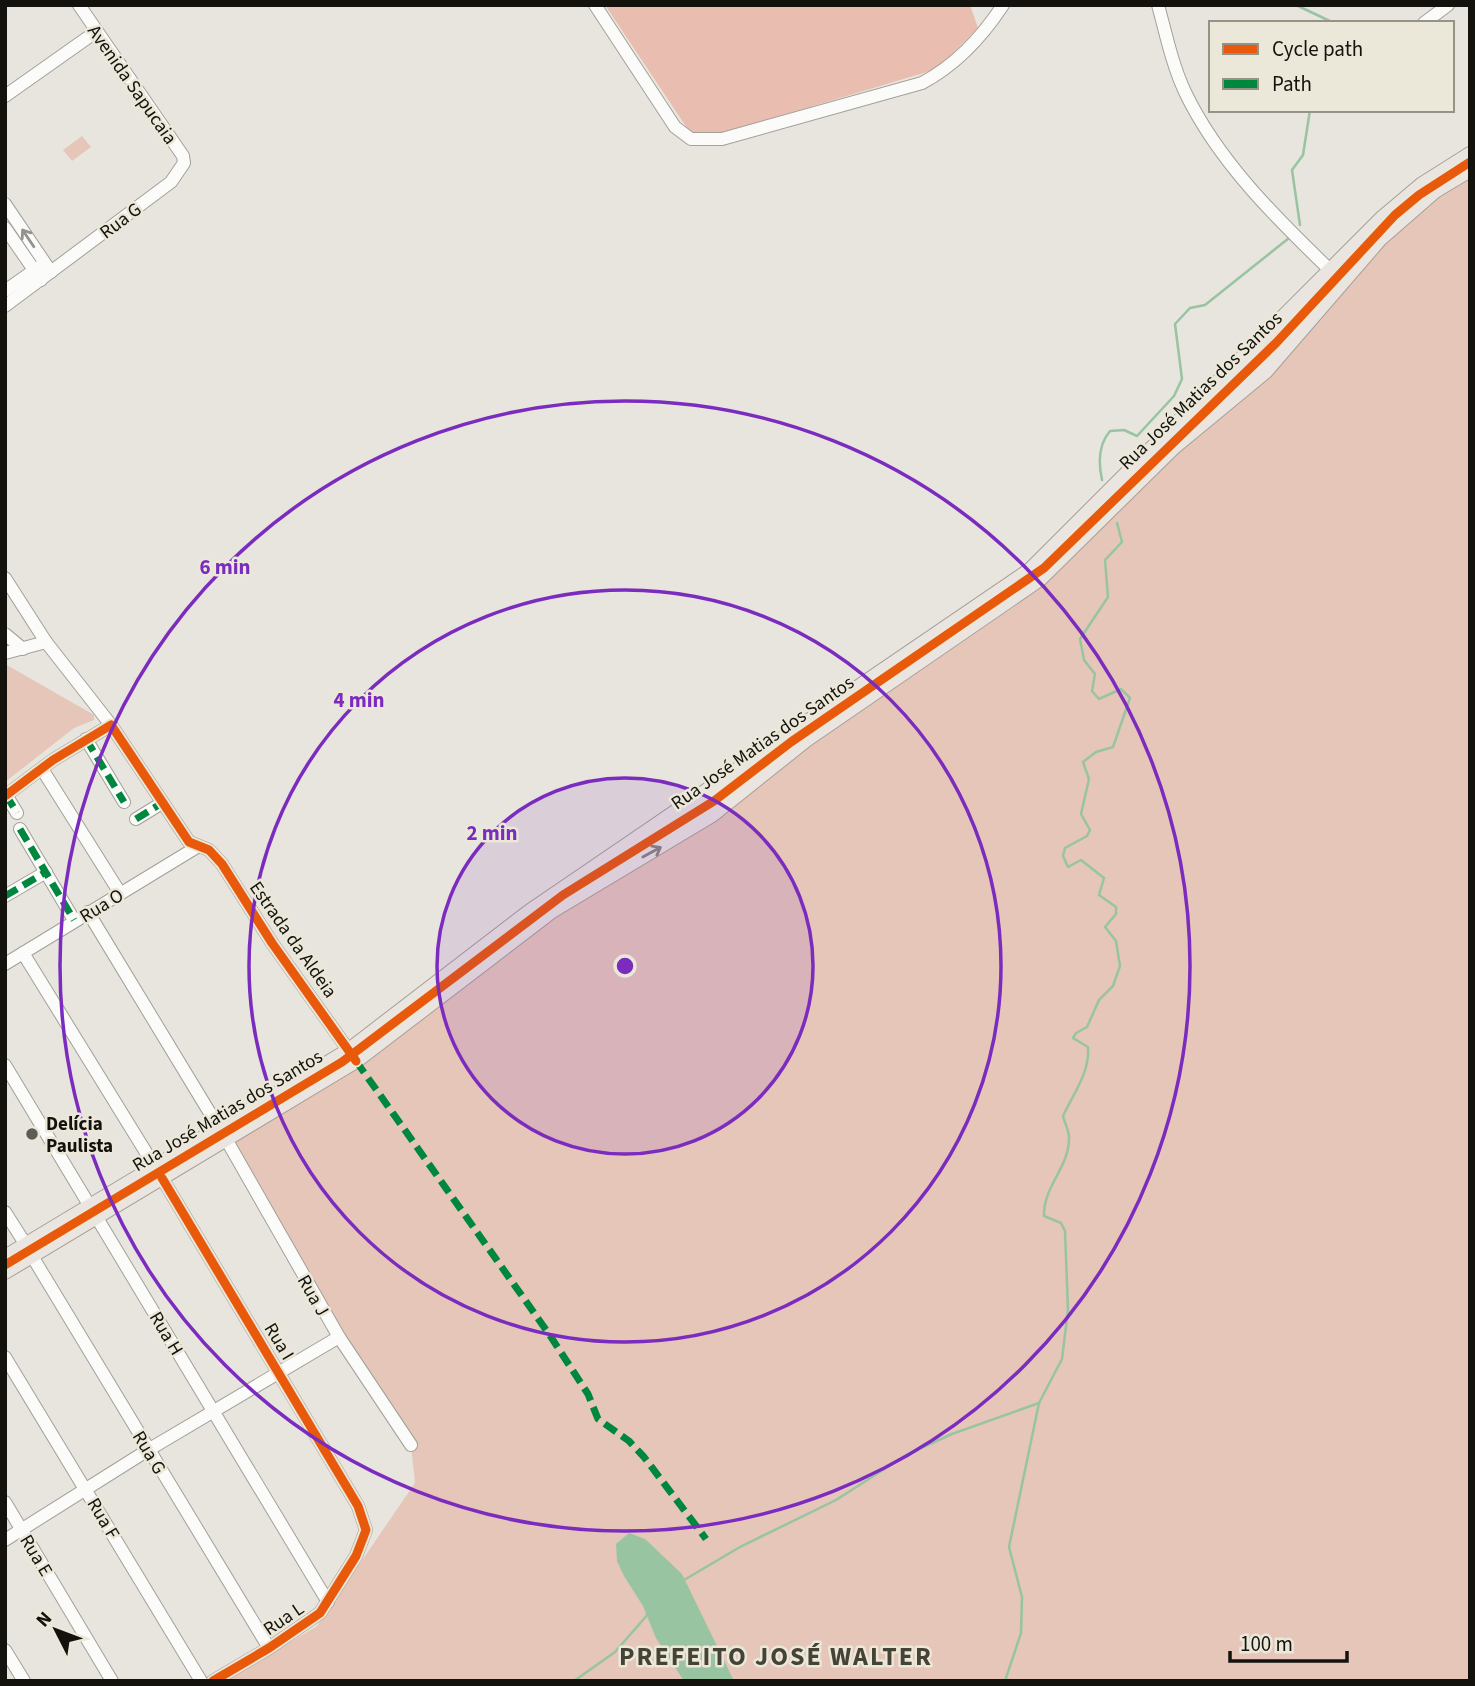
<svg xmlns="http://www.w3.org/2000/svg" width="1475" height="1686" font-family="'Source Sans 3',sans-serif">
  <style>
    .green { fill: #e5c6b9 }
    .forest { fill: #e9beb0 }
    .water { fill: #98c4a1 }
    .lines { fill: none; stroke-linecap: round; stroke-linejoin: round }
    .stream { stroke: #98c4a1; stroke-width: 2.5 }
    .minor-casing { stroke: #a2a09a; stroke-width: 14 }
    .major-casing { stroke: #a89f93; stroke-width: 16 }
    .minor { stroke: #fbfbfa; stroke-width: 12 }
    .major { stroke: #eae5e0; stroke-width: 14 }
    .quiet { stroke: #00873e; stroke-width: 7; stroke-dasharray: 14 7; stroke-linecap: butt }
    .cycleway-casing { stroke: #ebe7d9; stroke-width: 13 }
    .cycleway { stroke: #e8590c; stroke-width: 9 }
    .oneway { stroke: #93928f }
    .oneway2 { stroke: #898681 }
    .ring { fill: none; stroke: #7b2cbf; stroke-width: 3.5 }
    .poi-dot { fill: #5d5c56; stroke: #ebe7d9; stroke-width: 2.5 }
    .labels { text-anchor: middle; stroke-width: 5; stroke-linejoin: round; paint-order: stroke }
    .street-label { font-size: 19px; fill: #13120d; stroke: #ebe7d9 }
    .poi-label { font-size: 19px; font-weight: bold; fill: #13120d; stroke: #ebe7d9; text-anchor: start }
    .district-label { font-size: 26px; font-weight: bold; letter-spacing: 2px; fill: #454236; stroke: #ebe7d9 }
    .centre { fill: #7b2cbf; stroke: #ebe7d9; stroke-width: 3.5 }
    .ring-label { font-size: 21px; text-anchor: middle; font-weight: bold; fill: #7b2cbf; stroke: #ebe7d9; stroke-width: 5; stroke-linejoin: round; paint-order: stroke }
  </style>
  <rect width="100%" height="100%" fill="#e7e5dd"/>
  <g class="green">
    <polygon points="82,136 91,147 72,161 63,150"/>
    <polygon points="1470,170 1470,1681 226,1681 317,1626 415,1483 411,1445 226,1139 516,938 682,835 1040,579 1255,380 1357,263"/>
    <polygon points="5,664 94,715 94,720 74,728 5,782"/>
  </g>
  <polygon class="forest" points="605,5 970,5 978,28 937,69 713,136 689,131"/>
  <polygon class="water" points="629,1533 645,1539 682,1574 734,1681 684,1681 656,1638 643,1606 624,1576 617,1561 616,1544"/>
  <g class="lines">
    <g class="stream">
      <polyline points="1296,5 1334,23"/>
      <polyline points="1300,225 1292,170 1303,155 1310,110"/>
      <path d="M1102 480C1098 462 1098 445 1110 431L1124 430 1137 436 1174 396 1182 379 1175 324 1190 308 1205 305 1289 238"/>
      <polyline points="684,1580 740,1547 836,1500 908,1454 952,1434 1039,1403"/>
      <polyline points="574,1681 615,1652 649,1613"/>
      <path d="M1005 1681 1021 1633 1022 1597 1009 1547 1039 1403 1062 1359 1068 1310 1065 1231 1061 1223 1044 1216C1043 1186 1070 1167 1069 1137 1069 1131 1065 1124 1063 1116 1073 1094 1090 1073 1088 1047L1073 1038 1076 1033 1087 1027 1099 1000 1113 986 1120 966 1116 941 1105 927 1116 914V907L1099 895 1104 878 1081 860 1068 867 1063 856 1065 848 1087 836 1090 830 1081 814 1089 779 1083 762 1096 752 1113 747 1130 698 1121 689 1099 699 1092 691 1095 674 1084 660 1080 639 1108 597 1105 560 1122 542 1117 523"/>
    </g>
    <g class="minor-casing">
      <g id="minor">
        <path d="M595 5 675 127 691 139H722L922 83C956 65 982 37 1003 5"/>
        <path d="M1158 5C1166 34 1172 64 1185 92 1218 161 1276 218 1330 270"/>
        <polyline points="1424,23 1448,5"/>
        <polyline points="5,96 97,31"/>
        <polyline points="5,204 51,272"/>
        <polyline points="5,228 41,280"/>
        <polyline points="5,291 39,267"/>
        <polyline points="5,306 171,182 184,163 183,156 79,5"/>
        <polyline points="5,578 46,642 111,725"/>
        <polyline points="5,634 23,649"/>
        <polyline points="5,653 46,642"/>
        <polyline points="86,739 124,802"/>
        <polyline points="42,769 120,893"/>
        <polyline points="6,795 17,813"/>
        <polyline points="5,796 53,760 111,725 189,842 209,850 222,864 272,943 354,1058"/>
        <polyline points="136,819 162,803"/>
        <polyline points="20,829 74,920"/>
        <polyline points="5,896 46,872"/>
        <polyline points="88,912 219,1128"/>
        <polyline points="23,953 155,1167"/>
        <polyline points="5,964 197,847"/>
        <polyline points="5,1065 328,1602"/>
        <polyline points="226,1139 339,1337 411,1445"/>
        <polyline points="162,1178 358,1506 366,1530 356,1556 320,1613 269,1648 213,1681"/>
        <polyline points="5,1212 26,1245"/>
        <polyline points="32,1256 269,1648"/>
        <polyline points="5,1357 201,1681"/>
        <polyline points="5,1502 112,1681"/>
        <polyline points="5,1540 148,1450 339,1337"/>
        <polyline points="5,1650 24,1681"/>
      </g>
    </g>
    <g class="major-casing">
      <g id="major">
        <polyline points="5,1257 349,1050 530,911 1030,570 1383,217 1421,185 1470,154"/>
        <polyline points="5,1272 356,1061 552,911 712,815 806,740 1040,579 1174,447 1266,371 1380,239 1435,191 1470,170"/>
      </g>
    </g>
    <use href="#minor" class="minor"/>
    <use href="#major" class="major"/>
    <g class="quiet">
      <polyline points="86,739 124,802"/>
      <polyline points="6,795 17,813"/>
      <polyline points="136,819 162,803"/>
      <polyline points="20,829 74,920"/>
      <polyline points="5,896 46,872"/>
      <polyline points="356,1061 549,1334 588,1394 598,1419 629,1441 644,1457 706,1539"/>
    </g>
    <g class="cycleway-casing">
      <g id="cycleway">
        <polyline points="5,796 53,760 111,725 189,842 209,850 222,864 272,943 356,1061"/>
        <polyline points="162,1178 358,1506 366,1530 356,1556 320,1613 269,1648 213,1681"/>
        <polyline points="5,1265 342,1062 563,895 714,801 791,742 1044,568 1276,343 1395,215 1419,195 1470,162"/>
      </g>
    </g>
    <use href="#cycleway" class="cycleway"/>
  </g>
  <defs><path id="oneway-shaft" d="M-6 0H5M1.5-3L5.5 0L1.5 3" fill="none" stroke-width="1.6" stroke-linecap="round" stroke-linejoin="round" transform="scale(1.75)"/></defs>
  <use class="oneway" href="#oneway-shaft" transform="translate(28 238) rotate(-124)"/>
  <use class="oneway2" href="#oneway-shaft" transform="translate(652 852) rotate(-29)"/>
  <circle cx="625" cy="966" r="188" fill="#7b2cbf" fill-opacity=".12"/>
  <g class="ring">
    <circle cx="625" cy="966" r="188"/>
    <circle cx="625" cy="966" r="376"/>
    <circle cx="625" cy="966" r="565"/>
  </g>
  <circle class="poi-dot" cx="32" cy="1134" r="7"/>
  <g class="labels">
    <g class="street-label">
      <text transform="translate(133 84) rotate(55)" y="7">Avenida Sapucaia</text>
      <text transform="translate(120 220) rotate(-37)" y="7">Rua G</text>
      <text transform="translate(1200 390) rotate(-44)" y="7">Rua José Matias dos Santos</text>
      <text transform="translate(762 742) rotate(-35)" y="7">Rua José Matias dos Santos</text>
      <text transform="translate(101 905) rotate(-31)" y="7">Rua O</text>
      <text transform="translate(294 939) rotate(55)" y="7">Estrada da Aldeia</text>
      <text transform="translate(227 1110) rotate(-31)" y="7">Rua José Matias dos Santos</text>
      <text transform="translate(314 1295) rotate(60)" y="7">Rua J</text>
      <text transform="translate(167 1333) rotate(59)" y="7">Rua H</text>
      <text transform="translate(280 1341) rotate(59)" y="7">Rua I</text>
      <text transform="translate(150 1452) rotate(59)" y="7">Rua G</text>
      <text transform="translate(104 1518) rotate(59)" y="7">Rua F</text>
      <text transform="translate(37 1555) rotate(59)" y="7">Rua E</text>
      <text transform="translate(283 1618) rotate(-34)" y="7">Rua L</text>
    </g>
    <g class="poi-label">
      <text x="46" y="1130">Delícia<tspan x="46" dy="22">Paulista</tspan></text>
    </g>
    <g class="district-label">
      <text x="776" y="1665">PREFEITO JOSÉ WALTER</text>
    </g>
  </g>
  <circle cx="625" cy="966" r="10" class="centre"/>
  <g class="ring-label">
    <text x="225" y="574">6 min</text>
    <text x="359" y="707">4 min</text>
    <text x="492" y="840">2 min</text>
  </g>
  <rect width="1475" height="1686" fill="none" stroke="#13120d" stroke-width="14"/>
  <rect x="1209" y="21" width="245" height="91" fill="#ebe7d9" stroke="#959287" stroke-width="2"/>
  <rect x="1223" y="44" width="35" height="10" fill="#e8590c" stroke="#959287" stroke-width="2"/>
  <text x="1272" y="56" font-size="21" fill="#13120d">Cycle path</text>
  <rect x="1223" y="79" width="35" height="10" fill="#00873e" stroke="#959287" stroke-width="2"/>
  <text x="1272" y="91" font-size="21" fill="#13120d">Path</text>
  <g transform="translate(56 1630) rotate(312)" stroke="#ebe7d9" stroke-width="5" paint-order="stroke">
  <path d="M0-5L12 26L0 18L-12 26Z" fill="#13120d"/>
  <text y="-10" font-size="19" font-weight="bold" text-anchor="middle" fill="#13120d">N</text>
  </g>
  <path d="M1230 1651v10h117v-10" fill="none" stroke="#13120d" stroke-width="3.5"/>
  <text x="1240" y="1651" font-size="21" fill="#13120d" stroke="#ebe7d9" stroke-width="5" paint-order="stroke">100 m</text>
</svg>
